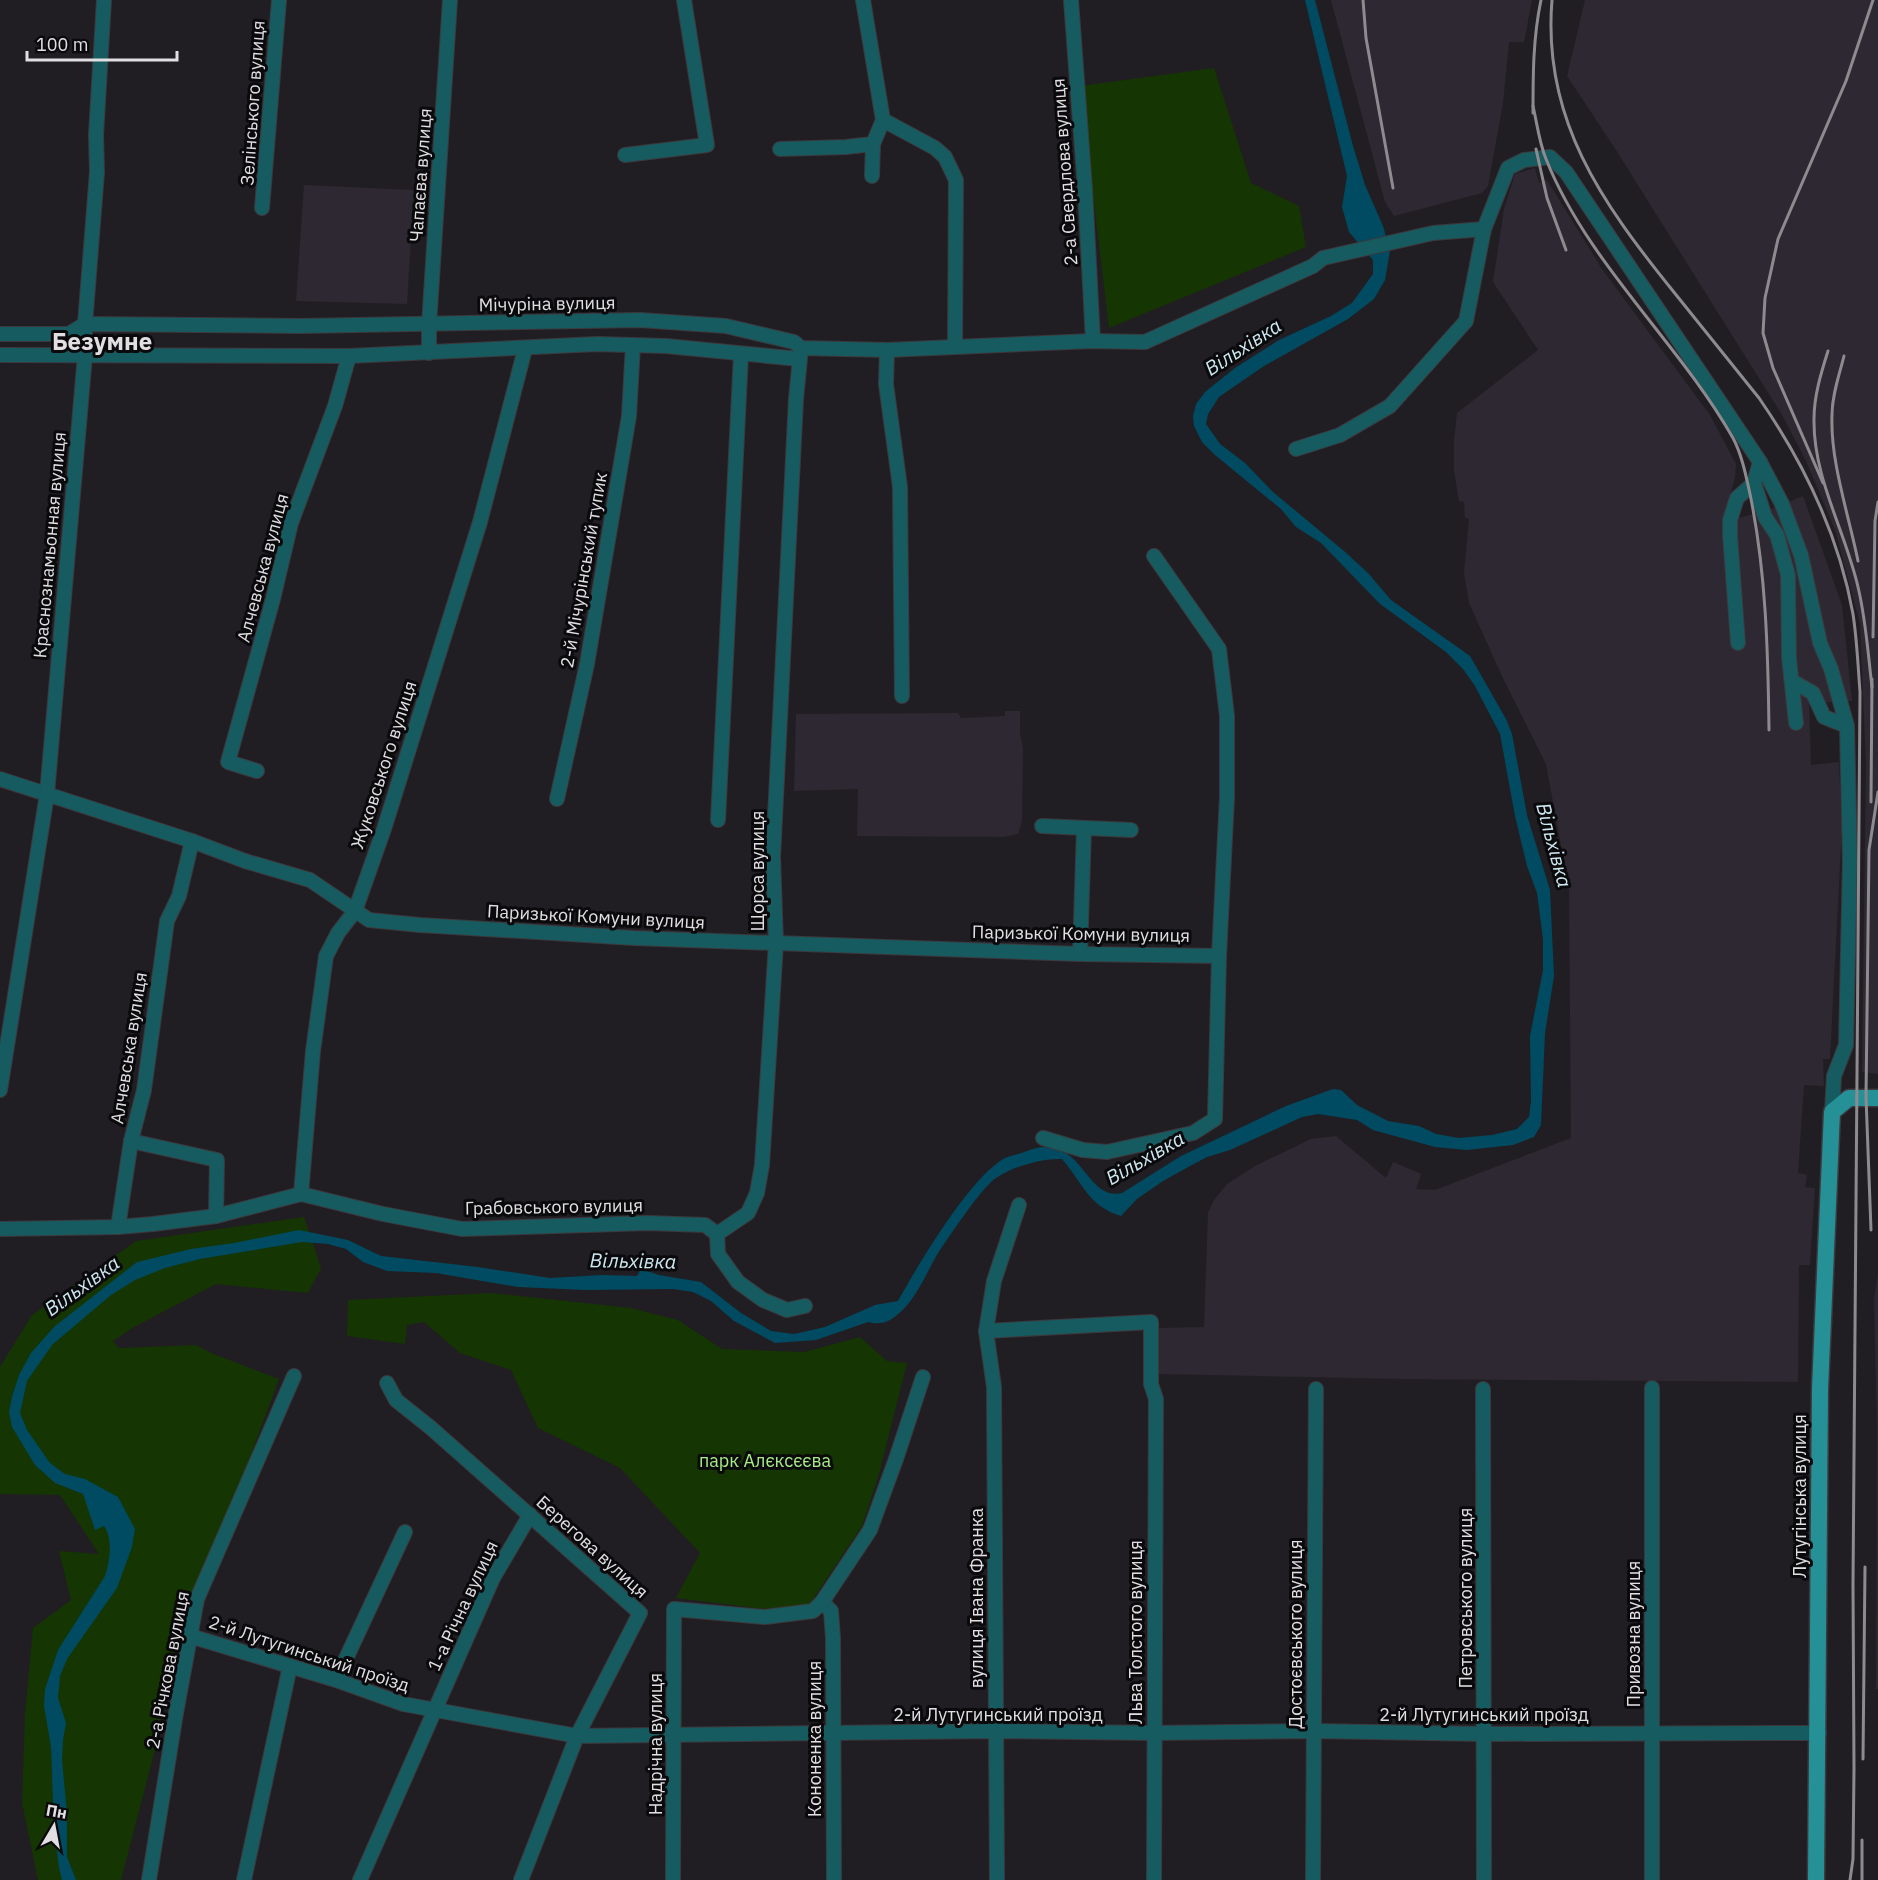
<svg xmlns="http://www.w3.org/2000/svg" width="1878" height="1880" font-family="'IBM Plex Sans',sans-serif">
  <style>
    .built { fill: #2d2831 }
    .green { fill: #153502 }
    .water { fill: #004b61 }
    .lines { fill: none; stroke-linecap: round; stroke-linejoin: round }
    .minor-casing { stroke: #3c393e; stroke-width: 16 }
    .major-casing { stroke: #3c393e; stroke-width: 19 }
    .minor { stroke: #165b5f; stroke-width: 14 }
    .major { stroke: #259197; stroke-width: 16 }
    .rail { stroke: #8d8b8f; stroke-width: 3 }
    .labels { text-anchor: middle; stroke-width: 6; stroke-linejoin: round; paint-order: stroke }
    .street-label { font-size: 18px; fill: #e1dfe2; stroke: #0a090b }
    .park-label { font-size: 18px; fill: #a7ed87; stroke: #0a090b }
    .water-label { font-size: 20px; font-style: italic; fill: #cee8f2; stroke: #0a090b }
    .district-label { font-size: 24px; font-weight: bold; fill: #e1dfe2; stroke: #0a090b }
  </style>
  <rect width="100%" height="100%" fill="#211e23"/>
  <g class="built">
    <polygon points="1331,0 1532,0 1524,42 1509,42 1503,103 1488,186 1482,193 1394,216 1385,202"/>
    <polygon points="1585,0 1878,0 1878,1074 1862,1072 1866,765 1860,624 1835,530 1806,461 1782,415 1616,150 1567,76"/>
    <polygon points="1535,168 1539,183 1547,180 1602,269 1710,415 1736,464 1735,478 1724,516 1734,519 1769,510 1803,496 1842,605 1852,701 1809,703 1811,765 1839,762 1842,826 1830,1059 1823,1059 1824,1086 1804,1085 1798,1173 1807,1175 1805,1187 1815,1188 1810,1265 1799,1265 1798,1382 1402,1379 1158,1374 1158,1328 1204,1327 1208,1213 1214,1200 1227,1184 1255,1166 1311,1139 1336,1136 1386,1178 1393,1162 1421,1174 1416,1189 1435,1190 1571,1138 1569,889 1546,764 1502,676 1469,603 1464,573 1469,519 1465,518 1464,502 1459,501 1454,471 1454,441 1457,413 1538,350 1493,282 1504,209 1515,174"/>
    <polygon points="304,185 414,190 407,304 296,301"/>
    <polygon points="1005,711 1020,711 1020,733 1023,749 1022,821 1018,834 1004,837 857,836 858,789 794,791 796,714 958,713 961,718 1005,716"/>
    <polygon points="1878,1273 1878,1689 1876,1689 1877,1430 1874,1299"/>
  </g>
  <g class="green">
    <polygon points="1214,68 1251,183 1299,206 1306,247 1109,328 1080,86"/>
    <polygon points="304,1217 321,1268 308,1293 216,1284 134,1327 113,1341 119,1348 196,1345 211,1353 279,1379 241,1482 184,1620 158,1738 121,1880 38,1880 22,1803 25,1713 33,1628 71,1600 59,1551 99,1554 60,1495 0,1494 0,1367 32,1315 136,1241"/>
    <polygon points="491,1293 631,1308 678,1320 722,1349 804,1352 860,1337 887,1361 907,1363 879,1474 862,1526 809,1605 765,1609 676,1598 700,1553 620,1468 538,1428 511,1370 460,1353 424,1322 407,1325 405,1344 347,1336 348,1300"/>
  </g>
  <path class="water" d="M1305 0H1315L1353 146 1365 185 1383 226 1390 251 1385 280 1374 299 1348 319 1264 366 1219 397 1208 414 1206 424 1220 444 1245 463 1273 492 1344 551 1368 573 1391 600 1470 656 1506 719 1512 734 1527 815 1550 890 1554 976 1545 1033 1541 1125 1534 1137 1513 1145 1467 1150 1435 1147 1373 1130 1357 1120 1318 1114 1302 1117 1230 1150 1207 1157 1190 1166 1163 1181 1137 1199 1121 1216C1088 1206 1083 1183 1062 1159 1041 1158 1006 1168 990 1183 974 1199 951 1234 938 1253 925 1275 914 1306 890 1320 883 1324 876 1324 868 1322L816 1340 775 1343 734 1321 711 1301 693 1292 673 1289 586 1290 518 1287 436 1273 387 1271 363 1262 346 1249 328 1244 302 1242 200 1259 165 1268 135 1280 111 1295 52 1345 27 1381 20 1413 27 1430 50 1463 65 1474 85 1479 118 1497 135 1529 132 1547 117 1588 67 1659 60 1676 58 1698 66 1723 63 1740 62 1760 67 1813V1857L76 1880H62L59 1868 54 1828 51 1747 44 1706 45 1689 58 1650 105 1576C110 1561 113 1538 104 1526L95 1530 83 1494 55 1483 35 1465 12 1427 9 1412 12 1397 19 1375 31 1353 55 1326 137 1262 191 1249 234 1243 299 1230 348 1240 381 1256 478 1267 550 1278 602 1275 637 1276 641 1269 659 1275 701 1282 741 1313 771 1331 794 1334 825 1327 875 1305 898 1301C918 1265 970 1177 1005 1158 1011 1155 1020 1154 1027 1151 1043 1145 1055 1145 1070 1156 1087 1169 1097 1199 1122 1193L1181 1156 1286 1106 1333 1089 1341 1090 1357 1105 1388 1121 1419 1126 1436 1134 1459 1138 1492 1135 1517 1129 1529 1117 1531 1101 1530 1036 1543 970V939L1537 893 1527 866 1515 816 1500 734 1475 686 1463 669 1446 652 1380 604 1321 543 1296 527 1281 509 1215 455 1202 442 1194 426 1193 416 1196 404 1205 392 1235 368 1279 340 1331 316 1352 303 1373 274V260L1349 232 1342 207 1347 176Z"/>
  <g class="lines">
    <g class="minor-casing">
      <g id="minor">
        <polyline points="863,0 883,120 935,148 945,157 956,180 955,347"/>
        <polyline points="1071,0 1085,189 1093,341"/>
        <polyline points="780,149 846,147 873,144"/>
        <polyline points="625,155 707,145 684,0"/>
        <polyline points="872,176 873,144 883,120"/>
        <polyline points="262,208 279,0"/>
        <polyline points="0,334 69,334 85,324 301,326 640,320 726,326 794,342 801,348 887,350 1093,341 1145,342 1313,266 1323,258 1433,233 1484,229 1508,168 1524,160 1550,157 1566,172 1760,462 1754,483 1737,498 1730,520 1730,535 1738,643"/>
        <polyline points="801,348 796,399 773,857 776,943 762,1165 757,1193 748,1213 717,1234 718,1254 738,1282 763,1300 787,1310 805,1306"/>
        <polyline points="887,350 886,384 900,487 902,696"/>
        <polyline points="429,353 429,325 450,0"/>
        <polyline points="0,355 349,356 597,344 666,346 799,359"/>
        <polyline points="1296,449 1340,435 1390,406 1466,321 1484,229"/>
        <polyline points="1760,462 1782,504 1801,555 1820,643 1831,669 1847,726 1850,861 1846,1045 1834,1076 1832,1112"/>
        <polyline points="1754,483 1765,517 1777,535 1788,575 1789,658 1796,723"/>
        <polyline points="1792,681 1813,693 1824,717 1847,726"/>
        <polyline points="257,771 228,762 273,599 291,523 335,406 349,356"/>
        <polyline points="0,779 192,841 245,861 310,880 369,920 420,925 634,938 1080,954 1219,956"/>
        <polyline points="557,799 587,664 629,416 633,345"/>
        <polyline points="718,820 741,354"/>
        <polyline points="1042,826 1131,830"/>
        <polyline points="1080,954 1084,828"/>
        <polyline points="0,1090 47,794 85,355 85,324 97,172 96,135 104,0"/>
        <polyline points="1043,1138 1083,1150 1107,1152 1193,1133 1215,1119 1219,956 1227,797 1227,716 1219,649 1154,556"/>
        <polyline points="131,1141 217,1160 216,1216"/>
        <polyline points="301,1194 313,1051 326,956 338,933 355,911 384,829 480,522 525,349"/>
        <polyline points="118,1227 131,1141 144,1090 167,921 179,896 192,841"/>
        <polyline points="0,1229 118,1227 153,1224 216,1216 301,1194 383,1214 462,1229 648,1223 705,1225 717,1234"/>
        <polyline points="986,1331 994,1281 1019,1205"/>
        <polyline points="387,1383 396,1400 431,1428 640,1613 577,1736 521,1880"/>
        <polyline points="1483,1389 1484,1880"/>
        <polyline points="822,1602 831,1611 833,1638 834,1880"/>
        <polyline points="190,1636 336,1680 403,1704 577,1736 996,1731 1154,1733 1314,1731 1484,1734 1819,1733"/>
        <polyline points="336,1680 405,1532"/>
        <polyline points="149,1880 176,1713 197,1599 294,1376"/>
        <polyline points="244,1880 290,1666"/>
        <polyline points="360,1880 493,1578 530,1515"/>
        <polyline points="673,1880 674,1609 765,1617 813,1611 822,1602 870,1530 896,1459 923,1377"/>
        <polyline points="997,1880 994,1387 986,1331 1151,1322 1151,1384 1156,1399 1154,1880"/>
        <polyline points="1313,1880 1316,1389"/>
        <polyline points="1652,1880 1652,1388"/>
      </g>
    </g>
    <g class="major-casing">
      <polyline id="major" points="1816,1880 1820,1389 1832,1112 1849,1098 1878,1098"/>
    </g>
    <use href="#minor" class="minor"/>
    <use href="#major" class="major"/>
    <g class="rail">
      <polyline points="1363,0 1366,38 1393,188"/>
      <path d="M1552 0C1542 119 1602 203 1673 291 1701 326 1730 362 1759 398 1804 463 1839 536 1853 614 1857 640 1858 666 1860 692L1853 1585 1854 1769 1853 1859 1850 1880"/>
      <path d="M1533 106C1537 123 1539 142 1546 159 1588 264 1677 340 1733 438 1742 455 1746 476 1750 494 1766 571 1768 651 1769 730"/>
      <path d="M1533 113C1533 75 1533 38 1541 0"/>
      <polyline points="1536,149 1547,198 1566,250"/>
      <path d="M1828 351C1821 373 1814 396 1814 419 1813 478 1845 530 1858 587 1866 620 1868 654 1872 687"/>
      <path d="M1844 356C1839 376 1832 395 1832 415 1830 461 1849 516 1858 561"/>
      <polyline points="1823,483 1773,368 1763,333 1765,298 1778,239 1846,81 1873,0"/>
      <polyline points="1873,637 1875,521 1878,502"/>
      <polyline points="1871,802 1872,679"/>
      <polyline points="1871,1230 1866,1097 1869,850 1878,792"/>
      <polyline points="1863,1759 1865,1567"/>
      <polyline points="1862,1840 1862,1880"/>
    </g>
  </g>
  <g class="labels">
    <g class="street-label">
      <text transform="translate(253 103) rotate(-86)" y="6">Зелінського вулиця</text>
      <text transform="translate(1065 172) rotate(-94)" y="6">2-а Свердлова вулиця</text>
      <text transform="translate(421 175) rotate(-86)" y="6">Чапаєва вулиця</text>
      <text transform="translate(547 304) rotate(-1)" y="6">Мічуріна вулиця</text>
      <text transform="translate(50 545) rotate(-85)" y="6">Краснознамьонная вулиця</text>
      <text transform="translate(263 568) rotate(-75)" y="6">Алчевська вулиця</text>
      <text transform="translate(584 570) rotate(-80)" y="6">2-й Мічурінський тупик</text>
      <text transform="translate(384 765) rotate(-72)" y="6">Жуковського вулиця</text>
      <text transform="translate(758 871) rotate(-90)" y="6">Щорса вулиця</text>
      <text transform="translate(596 917) rotate(3)" y="6">Паризької Комуни вулиця</text>
      <text transform="translate(1081 934) rotate(1)" y="6">Паризької Комуни вулиця</text>
      <text transform="translate(129 1048) rotate(-81)" y="6">Алчевська вулиця</text>
      <text transform="translate(554 1207) rotate(-1)" y="6">Грабовського вулиця</text>
      <text transform="translate(1800 1496) rotate(-90)" y="6">Лутугінська вулиця</text>
      <text transform="translate(592 1547) rotate(42)" y="6">Берегова вулиця</text>
      <text transform="translate(977 1598) rotate(-90)" y="6">вулиця Івана Франка</text>
      <text transform="translate(1466 1598) rotate(-90)" y="6">Петровського вулиця</text>
      <text transform="translate(463 1606) rotate(-65)" y="6">1-а Річна вулиця</text>
      <text transform="translate(1136 1632) rotate(-90)" y="6">Льва Толстого вулиця</text>
      <text transform="translate(1296 1634) rotate(-90)" y="6">Достоєвського вулиця</text>
      <text transform="translate(1634 1634) rotate(-90)" y="6">Привозна вулиця</text>
      <text transform="translate(309 1654) rotate(18)" y="6">2-й Лутугинський проїзд</text>
      <text transform="translate(168 1670) rotate(-79)" y="6">2-а Річкова вулиця</text>
      <text x="998" y="1721">2-й Лутугинський проїзд</text>
      <text x="1484" y="1721">2-й Лутугинський проїзд</text>
      <text transform="translate(815 1739) rotate(-90)" y="6">Кононенка вулиця</text>
      <text transform="translate(656 1744) rotate(-90)" y="6">Надрічна вулиця</text>
    </g>
    <g class="park-label">
      <text x="765" y="1467">парк Алєксєєва</text>
    </g>
    <g class="water-label">
      <text transform="translate(1243 347) rotate(-33)" y="7">Вільхівка</text>
      <text transform="translate(1554 845) rotate(75)" y="7">Вільхівка</text>
      <text transform="translate(1145 1158) rotate(-30)" y="7">Вільхівка</text>
      <text transform="translate(633 1261) rotate(1)" y="7">Вільхівка</text>
      <text transform="translate(82 1286) rotate(-36)" y="7">Вільхівка</text>
    </g>
    <g class="district-label">
      <text x="102" y="350">Безумне</text>
    </g>
  </g>
  <g transform="translate(54 1826) rotate(10)" stroke="#0a090b" stroke-width="4.5" paint-order="stroke">
  <path d="M0-4.5L10 22L0 15L-10 22Z" fill="#e1dfe2"/>
  <text y="-9" font-size="16" font-weight="bold" text-anchor="middle" fill="#e1dfe2">Пн</text>
  </g>
  <path d="M27 51v9h150v-9" fill="none" stroke="#e1dfe2" stroke-width="3"/>
  <text x="36" y="51" font-size="18" fill="#e1dfe2" stroke="#0a090b" stroke-width="4.5" paint-order="stroke">100 m</text>
</svg>
